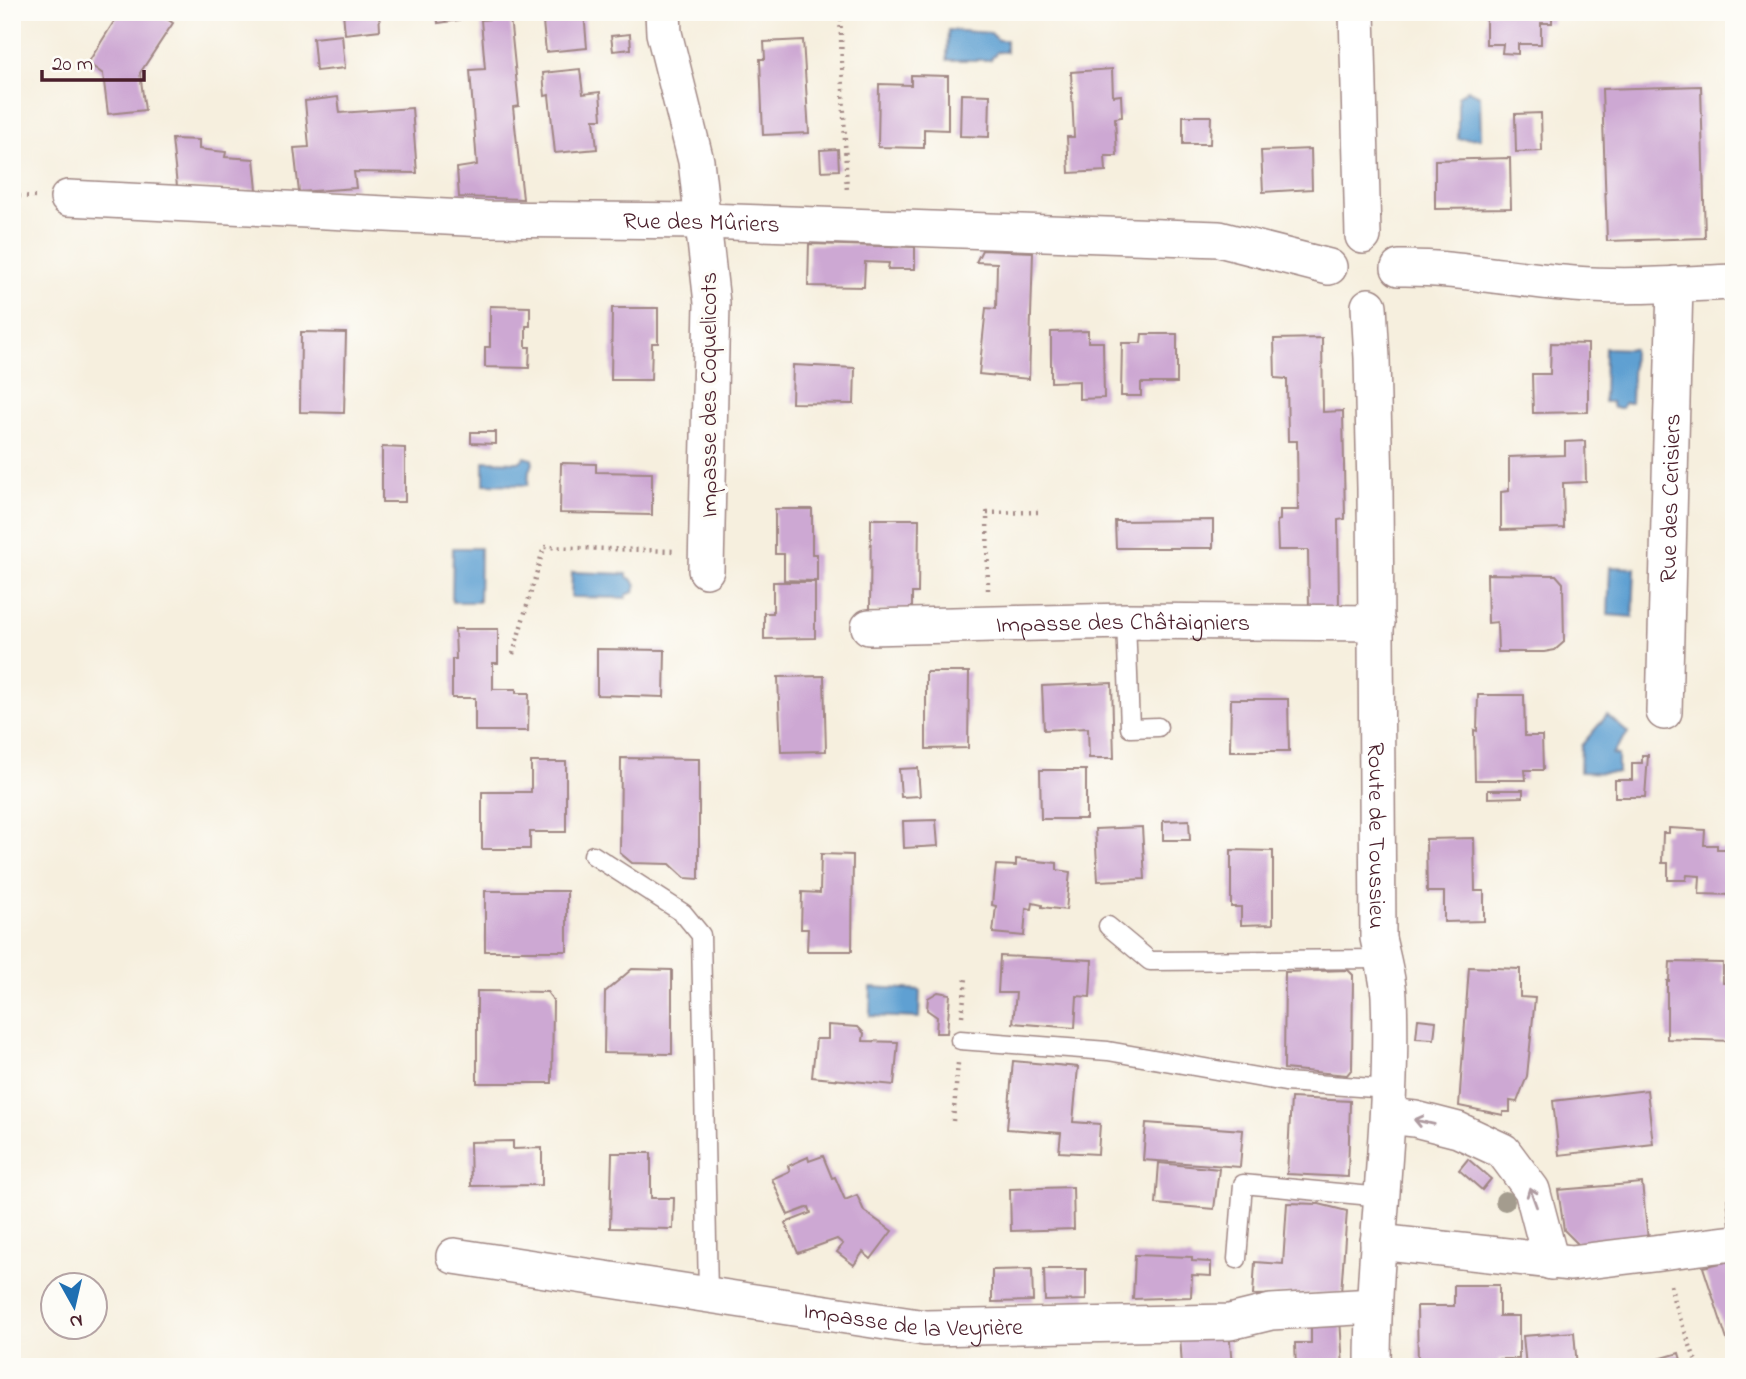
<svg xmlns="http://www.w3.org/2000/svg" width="1746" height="1379" font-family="'Indie Flower',sans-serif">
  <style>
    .water { fill: #5fa0d2; stroke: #54607e; stroke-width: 2 }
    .building { fill: #cda8d3 }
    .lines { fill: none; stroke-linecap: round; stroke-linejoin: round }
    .service-casing { stroke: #a08784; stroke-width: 21 }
    .minor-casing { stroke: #a08784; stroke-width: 38 }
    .path { stroke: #a08784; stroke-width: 4.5; stroke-dasharray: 2 5; stroke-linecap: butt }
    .service { stroke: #fff; stroke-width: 18 }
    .minor { stroke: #fff; stroke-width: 35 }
    .tree { fill: #a49c8e }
    .oneway { stroke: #ae9aa0 }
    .labels { text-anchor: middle; stroke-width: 7; stroke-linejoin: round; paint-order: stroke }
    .street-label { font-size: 24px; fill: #4a1f2b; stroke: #fdfcf7 }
  </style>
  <rect width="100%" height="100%" fill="#fdfcf7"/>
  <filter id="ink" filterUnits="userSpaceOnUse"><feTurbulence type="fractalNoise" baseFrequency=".0143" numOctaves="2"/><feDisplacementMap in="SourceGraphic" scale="14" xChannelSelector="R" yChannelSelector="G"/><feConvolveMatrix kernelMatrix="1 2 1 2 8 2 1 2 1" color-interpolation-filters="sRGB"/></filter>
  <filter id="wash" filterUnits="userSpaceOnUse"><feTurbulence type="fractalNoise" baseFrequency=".00686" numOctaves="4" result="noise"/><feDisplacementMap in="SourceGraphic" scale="28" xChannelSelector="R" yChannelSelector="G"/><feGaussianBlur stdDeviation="1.57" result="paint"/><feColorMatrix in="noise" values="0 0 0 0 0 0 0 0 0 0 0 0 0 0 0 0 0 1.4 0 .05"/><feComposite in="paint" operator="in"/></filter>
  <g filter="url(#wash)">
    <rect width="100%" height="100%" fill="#f6efde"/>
    <g class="water">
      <polygon points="948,30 991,33 998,40 1006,40 1006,52 997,52 990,60 947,60"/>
      <polygon points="1468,90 1480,96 1481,138 1458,139 1458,96"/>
      <polygon points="1605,348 1633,349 1631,403 1624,403 1622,408 1613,408 1611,402 1604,402"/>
      <polygon points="525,457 532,459 533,464 529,470 528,485 484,484 484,461 519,462"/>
      <polygon points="453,548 480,548 479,602 452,602"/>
      <polygon points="1610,567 1635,568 1633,617 1608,615"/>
      <polygon points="572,572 627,574 627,577 633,580 636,586 634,592 626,595 626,598 571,597"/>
      <polygon points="1607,715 1628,733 1612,754 1618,755 1618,773 1580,772 1581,746"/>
      <polygon points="871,987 920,990 919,1018 870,1016"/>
    </g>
    <g id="blocks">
      <g class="building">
        <polygon points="120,12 156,12 173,23 140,73 145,110 108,114 103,74 88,63"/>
        <polygon points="343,12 379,12 380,30 345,34"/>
        <polygon points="437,12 459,12 460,20 438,23"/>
        <polygon points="542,12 584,12 587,48 546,52"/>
        <polygon points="1486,12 1552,12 1552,23 1541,23 1541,44 1518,44 1518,54 1502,53 1503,44 1486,44"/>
        <polygon points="510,17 519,106 513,107 523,199 459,197 457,168 477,165 470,70 485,69 481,20"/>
        <polygon points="630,34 631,49 613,51 611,36"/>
        <polygon points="342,35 345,68 316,71 313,38"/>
        <polygon points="803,40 809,133 763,135 760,59 765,59 764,42"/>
        <polygon points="580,69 583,94 600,92 602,119 594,119 597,149 555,153 549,95 545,96 543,73"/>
        <polygon points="1112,69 1113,96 1121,95 1122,117 1115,118 1117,156 1105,156 1106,171 1069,173 1067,137 1074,137 1071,72"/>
        <polygon points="911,75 948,76 948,130 924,129 924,148 878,147 879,84 911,85"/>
        <polygon points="1701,86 1705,238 1607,241 1602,89"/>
        <polygon points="961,94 990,95 989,137 960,136"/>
        <polygon points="338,97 340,113 412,108 417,173 354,172 356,188 299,192 294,148 309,147 305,101"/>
        <polygon points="1541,113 1542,151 1516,152 1515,114"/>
        <polygon points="1183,116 1211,116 1210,144 1183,144"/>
        <polygon points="172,139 199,140 199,149 226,152 225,157 254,159 257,190 177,186"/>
        <polygon points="838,149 839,170 821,171 820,150"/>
        <polygon points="1311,149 1312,189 1263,192 1261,151"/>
        <polygon points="1510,158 1511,208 1435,209 1435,160"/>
        <polygon points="809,244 915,247 915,269 888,269 889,263 865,262 864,287 808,286"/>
        <polygon points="982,250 1033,252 1029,379 979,374 986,308 996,309 997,263 976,262"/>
        <polygon points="490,306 530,307 530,326 526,326 526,347 530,347 529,368 485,367 485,347 490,347"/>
        <polygon points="612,308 658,308 658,343 652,343 651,380 611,380"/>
        <polygon points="1088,331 1088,342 1103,342 1104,398 1079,399 1079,381 1051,382 1051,332"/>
        <polygon points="301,332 346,333 344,413 300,412"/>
        <polygon points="1142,334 1177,334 1177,383 1141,383 1141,396 1121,396 1122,343 1141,343"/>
        <polygon points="1322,338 1323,412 1343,411 1345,519 1338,520 1339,609 1309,609 1308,550 1278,550 1277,521 1280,520 1280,510 1298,510 1297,441 1288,441 1287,379 1275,378 1274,339"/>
        <polygon points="1551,343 1588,344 1588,412 1533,413 1532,374 1550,374"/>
        <polygon points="793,365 855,368 854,404 792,403"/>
        <polygon points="471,432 496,432 496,444 471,443"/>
        <polygon points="1585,441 1586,482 1563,483 1564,528 1501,530 1501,492 1509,491 1509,457 1565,455 1565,442"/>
        <polygon points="382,447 405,448 405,502 382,502"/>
        <polygon points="561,463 596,464 596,472 652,473 652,515 560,513"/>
        <polygon points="775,509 812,509 812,554 817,554 817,581 784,580 784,554 775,554"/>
        <polygon points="871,519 919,519 918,593 912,593 912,611 870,610"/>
        <polygon points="1213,520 1213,548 1116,548 1115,521"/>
        <polygon points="1487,574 1556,575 1563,583 1564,642 1555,650 1544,652 1498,652 1497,622 1488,623"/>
        <polygon points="773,582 815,582 815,638 764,639 764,613 773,613"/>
        <polygon points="455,629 498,629 498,663 493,663 493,689 516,689 516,693 529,693 528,731 475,731 475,698 452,698 452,659 456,659"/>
        <polygon points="597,649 665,650 664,697 597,695"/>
        <polygon points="926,672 969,672 968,748 926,749"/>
        <polygon points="824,676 826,751 781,752 778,677"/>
        <polygon points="1112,683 1114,758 1089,758 1088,728 1044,730 1042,686"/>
        <polygon points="1478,695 1524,695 1525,736 1542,736 1543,770 1525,770 1526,780 1475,780 1474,730 1477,731"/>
        <polygon points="1231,699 1288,699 1289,751 1230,751"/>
        <polygon points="1642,755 1648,755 1645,797 1615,797 1615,780 1632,780 1632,763 1642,763"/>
        <polygon points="621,758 699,759 699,879 685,878 670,864 632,863 620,853"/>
        <polygon points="531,762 566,762 566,832 530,832 530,849 482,849 482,792 531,792"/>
        <polygon points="918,768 920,796 901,797 899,769"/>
        <polygon points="1040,770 1086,770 1086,819 1041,819"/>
        <polygon points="1488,790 1523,790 1523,797 1488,798"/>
        <polygon points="936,820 938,846 904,848 903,821"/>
        <polygon points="1189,820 1190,840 1163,840 1163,821"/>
        <polygon points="1142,827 1145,879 1098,881 1095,829"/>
        <polygon points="1669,828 1705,830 1704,845 1717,845 1717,849 1734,849 1734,895 1699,894 1700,876 1687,875 1686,880 1668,880 1668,863 1662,863 1663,833 1669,833"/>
        <polygon points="1474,838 1475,891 1484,891 1484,921 1444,922 1444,892 1427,892 1426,839"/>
        <polygon points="1231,850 1273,851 1273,924 1241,925 1241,907 1231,907"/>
        <polygon points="821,854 853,855 852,951 807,951 808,929 801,929 802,892 820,893"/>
        <polygon points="1016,859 1057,863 1057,870 1070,872 1066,910 1042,907 1042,905 1033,903 1032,909 1026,908 1024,936 993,933 996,906 992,905 996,865 1016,866"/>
        <rect x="485" y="891" width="82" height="60"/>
        <polygon points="1000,956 1092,960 1090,997 1077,996 1075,1028 1013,1023 1016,993 998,993"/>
        <polygon points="1670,962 1723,963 1723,983 1734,983 1734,1041 1667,1039 1667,981 1669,981"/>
        <polygon points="1469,967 1520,969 1520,997 1535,998 1527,1076 1517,1102 1510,1101 1510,1112 1503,1112 1503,1115 1459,1106"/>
        <polygon points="632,969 672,970 672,1054 604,1053 605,992"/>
        <polygon points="1348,970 1353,975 1352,1069 1347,1075 1284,1069 1285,972"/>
        <polygon points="477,991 547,992 553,1000 552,1083 477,1083"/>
        <polygon points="938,992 950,994 947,1033 936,1033 937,1017 927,1010 928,998"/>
        <polygon points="1418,1019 1436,1021 1434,1039 1416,1038"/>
        <polygon points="828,1025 858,1027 864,1033 863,1041 898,1042 894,1085 812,1077 816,1039 828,1039"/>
        <polygon points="1013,1061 1078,1067 1073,1122 1100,1124 1098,1154 1059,1152 1061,1133 1007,1129"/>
        <polygon points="1647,1090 1653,1144 1559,1155 1553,1101"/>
        <polygon points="1291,1098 1350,1101 1348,1177 1287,1174"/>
        <polygon points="1146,1123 1243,1130 1240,1167 1143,1160"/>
        <polygon points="513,1141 513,1149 542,1148 542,1185 471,1186 470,1142"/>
        <polygon points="612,1153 651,1153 651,1198 674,1198 673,1229 610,1228"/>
        <polygon points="823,1156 832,1178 835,1177 845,1200 857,1195 864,1211 892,1231 871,1259 863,1252 854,1265 837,1252 843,1244 837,1239 798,1253 785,1223 811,1213 809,1207 788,1215 772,1179 790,1171 788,1166 808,1157 809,1161"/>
        <polygon points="1468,1159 1491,1179 1482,1190 1459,1170"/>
        <polygon points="1159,1163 1219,1169 1214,1209 1156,1204"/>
        <polygon points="1642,1183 1648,1240 1579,1245 1564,1230 1558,1190"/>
        <polygon points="1073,1187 1074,1229 1011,1231 1010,1189"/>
        <polygon points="1734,1198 1734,1224 1730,1225 1727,1199"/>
        <polygon points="1287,1203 1319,1204 1347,1211 1341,1293 1253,1295 1255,1262 1283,1264"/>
        <polygon points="1135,1255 1192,1257 1192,1261 1211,1262 1211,1276 1192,1275 1191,1297 1133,1299"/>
        <polygon points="1734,1260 1734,1357 1733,1358 1703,1267"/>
        <polygon points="1032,1269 1033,1301 992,1302 992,1270"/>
        <polygon points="1044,1269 1086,1269 1086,1300 1045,1301"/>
        <polygon points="1454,1285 1499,1285 1499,1316 1519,1316 1519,1359 1499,1359 1499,1367 1418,1367 1417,1306 1454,1306"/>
        <polygon points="1340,1318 1343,1367 1296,1367 1295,1343 1311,1343 1311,1319"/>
        <polygon points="1229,1329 1232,1367 1182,1367 1180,1335"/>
        <polygon points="1574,1332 1577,1367 1526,1367 1523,1336"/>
        <polygon points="1679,1353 1683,1367 1643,1367 1642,1364"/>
      </g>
    </g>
  </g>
  <g filter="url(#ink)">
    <use href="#blocks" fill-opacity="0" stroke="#a08784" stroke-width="2"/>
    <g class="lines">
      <g class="service-casing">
        <g id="service">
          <polyline points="1126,621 1130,728 1158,727"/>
          <polyline points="593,855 683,913 701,935 708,1294"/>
          <polyline points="1108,926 1150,961 1383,959"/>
          <polyline points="960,1040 1108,1051 1285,1082 1389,1089"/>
          <polyline points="1237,1259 1243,1184 1382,1197"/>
        </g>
      </g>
      <g class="minor-casing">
        <g id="minor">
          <polyline points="663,12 664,33 696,161 712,303 706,570"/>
          <polyline points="1357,12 1363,236"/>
          <path id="s1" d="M68 198 486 219 704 221 1219 239 1329 267"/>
          <path d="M1399 268C1457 267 1515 280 1574 284 1627 288 1681 284 1734 282"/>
          <path id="s2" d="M1369 306 1372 358 1375 488 1378 938C1382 957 1388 977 1389 996 1394 1120 1373 1243 1373 1367"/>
          <path id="s3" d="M869 627 1126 621 1377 623"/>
          <path id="s4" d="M1664 712 1675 284"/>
          <polyline points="1388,1116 1415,1119 1458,1130 1503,1151 1532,1190 1551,1262"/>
          <polyline points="1378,1242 1571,1263 1734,1243"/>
          <path id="s5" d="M454 1256 925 1328 1230 1322 1271 1312 1373 1306"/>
        </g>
      </g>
      <g class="path">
        <polyline points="840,12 847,193"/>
        <polyline points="12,196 36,197"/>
        <polyline points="988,590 987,513 1039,512"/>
        <polyline points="513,654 544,547 675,551"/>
        <polyline points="962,1016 966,978"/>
        <polyline points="953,1121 958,1063"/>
        <polyline points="1671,1285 1674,1302 1698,1367"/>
      </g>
      <use href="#service" class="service"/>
      <use href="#minor" class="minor"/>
    </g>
    <circle class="tree" cx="1505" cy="1201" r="10"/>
    <defs><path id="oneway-shaft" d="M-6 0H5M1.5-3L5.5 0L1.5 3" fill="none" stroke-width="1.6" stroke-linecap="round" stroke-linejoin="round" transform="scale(1.75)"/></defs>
    <g class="oneway">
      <use href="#oneway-shaft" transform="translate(1424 1122) rotate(-167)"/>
      <use href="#oneway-shaft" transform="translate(1533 1197) rotate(-110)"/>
    </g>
  </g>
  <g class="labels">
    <g class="street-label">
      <text dy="8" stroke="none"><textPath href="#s1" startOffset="634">Rue des Mûriers</textPath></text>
      <text transform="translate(708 395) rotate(-90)" y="8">Impasse des Coquelicots</text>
      <text dy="8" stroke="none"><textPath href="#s4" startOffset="214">Rue des Cerisiers</textPath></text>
      <text dy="8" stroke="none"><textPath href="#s3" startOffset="254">Impasse des Châtaigniers</textPath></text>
      <text dy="8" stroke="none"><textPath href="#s2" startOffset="530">Route de Toussieu</textPath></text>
      <text dy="8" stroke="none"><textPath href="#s5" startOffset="464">Impasse de la Veyrière</textPath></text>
    </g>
  </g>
  <rect width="1746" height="1379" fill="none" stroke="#fdfcf7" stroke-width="42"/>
  <g transform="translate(74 1306) rotate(172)"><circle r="33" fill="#fdfcf7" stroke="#b5a4a5" stroke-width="2"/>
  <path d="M0-5L12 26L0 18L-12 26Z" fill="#1f6fb2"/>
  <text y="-10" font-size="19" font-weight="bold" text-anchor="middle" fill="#4a1f2b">N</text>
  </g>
  <path d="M42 70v10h102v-10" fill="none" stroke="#4a1f2b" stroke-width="3.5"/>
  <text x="52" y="70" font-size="21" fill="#4a1f2b" stroke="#fdfcf7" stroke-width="5" paint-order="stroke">20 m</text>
</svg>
